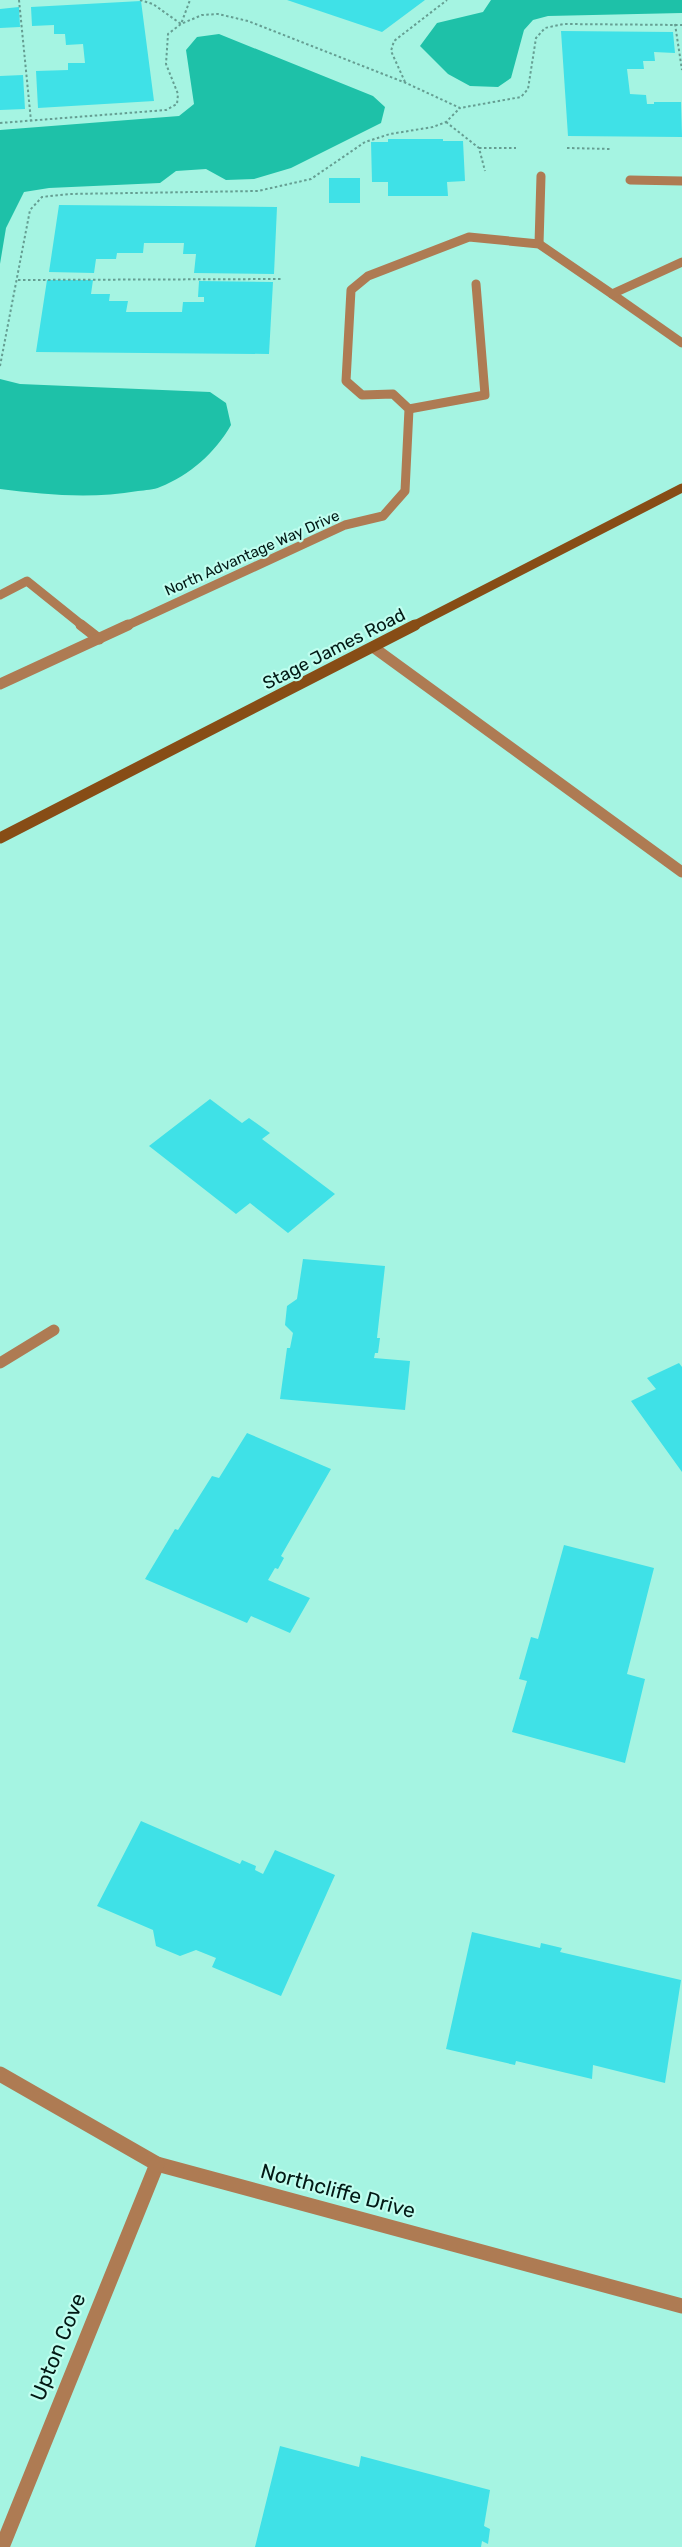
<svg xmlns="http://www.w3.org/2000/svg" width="682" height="2547" font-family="Rubik,sans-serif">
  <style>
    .water { fill: #1ec1a8 }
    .building { fill: #3fe1e7 }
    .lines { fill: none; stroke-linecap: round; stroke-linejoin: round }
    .path { stroke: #659e92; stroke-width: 2; stroke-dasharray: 2.5 2.5; stroke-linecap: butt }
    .lane-far1 { stroke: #ae7b53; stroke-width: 9 }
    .lane { stroke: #ae7b53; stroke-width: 11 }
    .street-far2 { stroke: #ae7b53; stroke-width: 9 }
    .street-far1 { stroke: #ae7b53; stroke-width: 11 }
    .street { stroke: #ae7b53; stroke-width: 15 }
    .secondary-far1 { stroke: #874d16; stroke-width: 9 }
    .secondary { stroke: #874d16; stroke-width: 11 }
    .labels { text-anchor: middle; stroke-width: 4.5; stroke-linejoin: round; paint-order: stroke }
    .far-street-label { font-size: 15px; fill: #021915; stroke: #c0feef }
    .street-label { font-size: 18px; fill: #021915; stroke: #c0feef }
    .near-street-label { font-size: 21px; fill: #021915; stroke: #c0feef }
  </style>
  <rect width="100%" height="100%" fill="#a5f4e2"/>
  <g class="water">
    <polygon points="491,0 682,0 682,13 548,16 533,20 524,30 511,78 498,87 470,86 448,74 420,46 437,23 483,12"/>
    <polygon points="219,34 373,96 385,107 381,123 291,168 254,179 226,180 206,169 176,171 160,183 49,188 24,192 6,228 0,264 0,130 179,116 194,104 186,50 197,37"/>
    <path d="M0 379 20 384 210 392 226 403 231 425C215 453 190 475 160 487 154 490 145 490 138 491 92 499 46 495 0 489Z"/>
  </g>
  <g class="building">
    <polygon points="287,0 425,0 382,32"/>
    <polygon points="141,1 154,101 38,108 36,71 68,70 68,63 85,63 83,44 66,45 65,34 54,34 54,25 32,26 31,7"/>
    <polygon points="19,7 20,27 0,28 0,9"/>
    <polygon points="561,31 673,32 675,53 654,52 655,61 643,61 644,69 627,69 630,94 646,95 647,104 654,104 654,102 681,102 682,137 568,136"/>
    <polygon points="23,75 25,109 0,110 0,76"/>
    <polygon points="388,139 443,139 443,141 463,141 465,181 447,182 448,196 388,196 388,182 372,182 371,142 388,142"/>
    <rect x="329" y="178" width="31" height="25"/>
    <polygon points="59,205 277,207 274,274 194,273 196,254 183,254 184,243 144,243 143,253 117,253 116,259 96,259 94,273 49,272"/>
    <polygon points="47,280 93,280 91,294 110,294 109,301 128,301 126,312 182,312 183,302 204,302 204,297 198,297 199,281 273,282 269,354 36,352"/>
    <polygon points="210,1099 242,1123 249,1118 270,1133 262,1139 335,1194 288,1233 250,1203 236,1214 149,1146"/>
    <polygon points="303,1259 385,1266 377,1338 380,1338 378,1353 375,1353 374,1358 410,1361 405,1410 280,1399 287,1348 290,1348 293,1333 285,1325 287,1306 297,1299"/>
    <polygon points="679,1363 682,1367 682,1472 631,1401 656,1389 647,1378"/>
    <polygon points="247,1433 331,1469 281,1556 284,1558 278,1569 275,1568 268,1580 310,1598 290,1633 251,1616 247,1623 145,1579 175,1529 178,1530 212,1476 219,1478"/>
    <polygon points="564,1545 654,1568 627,1674 645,1679 625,1763 512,1732 527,1681 519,1679 531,1637 538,1639"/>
    <polygon points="141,1821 240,1864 242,1860 256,1866 255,1870 263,1874 275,1850 335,1875 281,1996 212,1967 216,1958 196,1950 180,1956 156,1946 153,1930 97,1906"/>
    <polygon points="472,1932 540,1948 541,1943 562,1948 560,1952 681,1980 665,2083 593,2065 592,2079 516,2061 515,2065 446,2049"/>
    <polygon points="280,2446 359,2467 361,2456 490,2490 484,2526 490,2529 488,2544 482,2541 481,2547 255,2547"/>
  </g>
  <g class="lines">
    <g class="path">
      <polyline points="19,0 31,121"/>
      <polyline points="140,0 153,4 181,24 190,0"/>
      <polyline points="675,24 682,70"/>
      <polyline points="405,82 391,51 394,41 447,0"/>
      <polyline points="446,122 479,148 485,171"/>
      <polyline points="0,123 166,110 177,104 178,94 166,64 168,34 181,24 202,15 218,14 248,21 406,83 460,108 521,97 528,89 536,38 545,28 564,24 682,25"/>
      <polyline points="479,148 516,148"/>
      <polyline points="567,148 611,149"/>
      <polyline points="18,280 282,279"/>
      <polyline points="0,366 30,210 42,197 69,194 258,191 311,179 365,142 390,134 433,127 446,122 460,108"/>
    </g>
    <g class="lane-far1">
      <polyline points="630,180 682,181"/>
      <polyline points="539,244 541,176"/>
      <polyline points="409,409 485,395 476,284"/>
      <polyline points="0,595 27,581 83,626"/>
    </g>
    <g class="lane">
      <polyline points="81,625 99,639"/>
      <polyline points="373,647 682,872"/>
    </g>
    <g class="street-far2">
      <polyline points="612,294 682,343"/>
      <polyline points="126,626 345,525 383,516 405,491 409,409 393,394 362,395 346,381 351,290 368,276 469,237 539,244 612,294 682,262"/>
    </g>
    <g class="street-far1">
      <polyline points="0,684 128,625"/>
      <polyline points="0,1363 54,1330"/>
    </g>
    <g class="street">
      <polyline points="0,2074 157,2164 682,2306"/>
      <polyline points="2,2547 157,2164"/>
    </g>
    <polyline class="secondary-far1" points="413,626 682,488"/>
    <polyline class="secondary" points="0,838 415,625"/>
  </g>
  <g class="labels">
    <g class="far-street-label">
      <text transform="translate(252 553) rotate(-24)" y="5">North Advantage Way Drive</text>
    </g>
    <g class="street-label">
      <text transform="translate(334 649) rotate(-27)" y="6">Stage James Road</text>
    </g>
    <g class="near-street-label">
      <text transform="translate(338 2191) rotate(15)" y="7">Northcliffe Drive</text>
      <text transform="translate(58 2347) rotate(-68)" y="7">Upton Cove</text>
    </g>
  </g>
</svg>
